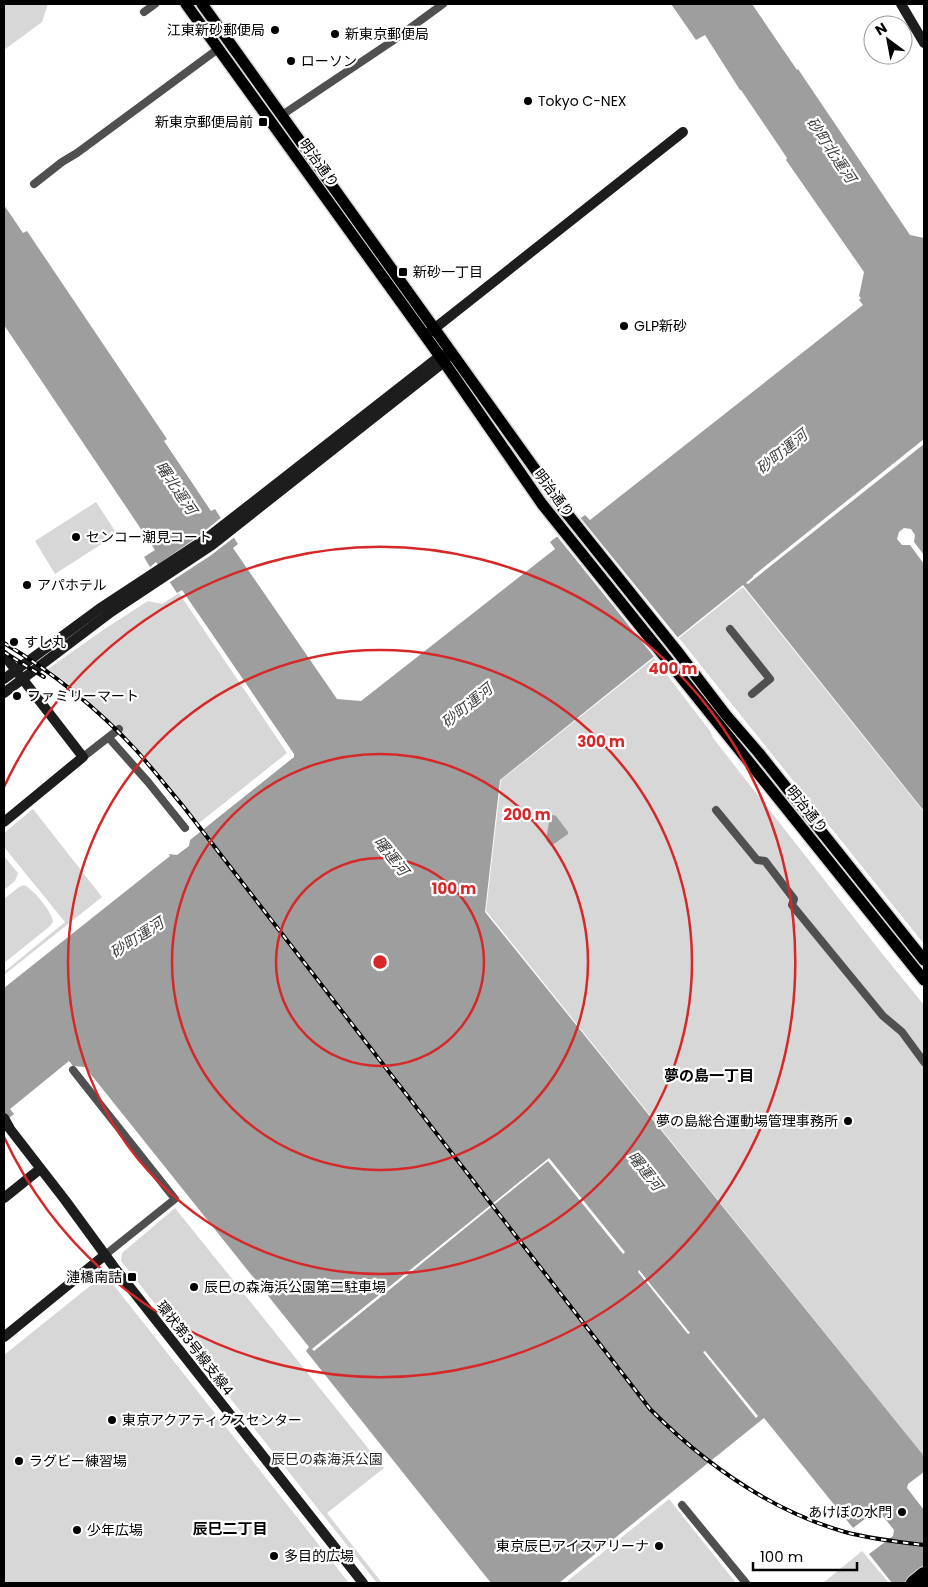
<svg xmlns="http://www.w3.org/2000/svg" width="928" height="1587" font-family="Poppins,'Noto Sans JP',sans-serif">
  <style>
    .green { fill: #d7d7d7 }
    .water { fill: #9e9e9e }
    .pier { fill: #fff }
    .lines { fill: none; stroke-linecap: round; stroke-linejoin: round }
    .primary-casing { stroke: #dbdbdb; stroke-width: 14 }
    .highway-casing { stroke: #dbdbdb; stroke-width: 16 }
    .street { stroke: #505050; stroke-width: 8 }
    .secondary { stroke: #1d1d1d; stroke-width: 10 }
    .primary { stroke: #000; stroke-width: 11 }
    .highway { stroke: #000; stroke-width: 14 }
    .rail-casing { stroke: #000; stroke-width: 4 }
    .rail { stroke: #fff; stroke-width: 2; stroke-dasharray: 5.5; stroke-linecap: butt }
    .ring { fill: none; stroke: #d62828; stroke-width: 2.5 }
    .poi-dot { fill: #000; stroke: #fff; stroke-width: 2 }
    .labels { text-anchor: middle; stroke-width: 4.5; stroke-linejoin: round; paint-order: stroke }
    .poi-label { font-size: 14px; fill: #000; stroke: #fff; text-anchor: start }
    .street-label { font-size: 14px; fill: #000; stroke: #fff }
    .park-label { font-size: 14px; fill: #2e2e2e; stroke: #fff }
    .water-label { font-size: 15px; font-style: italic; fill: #3f3f3f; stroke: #fff }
    .neighbourhood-label { font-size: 15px; font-weight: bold; fill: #000; stroke: #fff }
    .centre { fill: #d62828; stroke: #fff; stroke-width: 2.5 }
    .ring-label { font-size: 15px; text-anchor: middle; font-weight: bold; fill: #d62828; stroke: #fff; stroke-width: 4.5; stroke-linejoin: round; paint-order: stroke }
  </style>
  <rect width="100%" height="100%" fill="#fff"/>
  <g class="green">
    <polygon points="4,4 48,4 42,22 4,50"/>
    <polygon points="96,502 117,534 55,574 35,541"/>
    <polygon points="743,587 924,812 924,944 679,638"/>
    <path d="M179 593 287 753 199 823C167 782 135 742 96 708 81 694 65 681 48 669L103 630 148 601 162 604Z"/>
    <polygon points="654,658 710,731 713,738 880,951 924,1005 924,1456 486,911 501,780"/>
    <polygon points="33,809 102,897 4,975 4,972 65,922 4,847 4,833"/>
    <polygon points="4,856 18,873 15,881 4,890"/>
    <path d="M24 885C33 889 53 913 53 922L49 927 4 963V899L19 887Z"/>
    <polygon points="175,1208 384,1468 327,1513 382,1583 377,1583 121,1261 122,1253"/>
    <polygon points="95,1282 112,1283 349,1583 4,1583 4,1355"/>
    <polygon points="669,1499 736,1583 565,1583"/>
    <polygon points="862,1551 889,1583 823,1583"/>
  </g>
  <g class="water">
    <polygon points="671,4 752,4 797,70 798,69 910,235 924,238 924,811 743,585 500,780 485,912 924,1456 924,1472 908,1484 907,1488 924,1510 924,1583 892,1583 869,1554 893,1536 894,1530 879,1511 874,1512 853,1528 764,1418 559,1583 491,1583 306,1351 309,1347 85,1067 73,1066 69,1061 10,1109 14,1114 4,1122 4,988 170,856 169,854 177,855 189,846 190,840 294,757 294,754 182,590 177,593 156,562 150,567 144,557 155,550 4,325 4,205 23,233 27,231 167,439 164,441 211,511 215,509 238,544 233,548 337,699 361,701 555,549 550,542 585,515 590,520 863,305 859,300 861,298 859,296 864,272 786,160 787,158 741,90 740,90 705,35 696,40"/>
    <polygon points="553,815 556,816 568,832 568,834 551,846 546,840 550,816"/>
  </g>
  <g class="pier">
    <polygon points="924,439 924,444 748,584 746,583 753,577 753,576"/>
    <polygon points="223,516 236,536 210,556 167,584 155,566 151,569 196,538"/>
    <polygon points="579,516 679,639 655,658 556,535"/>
    <polygon points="904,528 911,529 915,535 914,542 924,555 924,564 910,545 902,545 897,539 899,532"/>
    <polygon points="549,1158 625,1252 623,1254 548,1161 314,1351 312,1349"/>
    <polygon points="639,1270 690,1333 688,1334 638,1272"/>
    <polygon points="705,1351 758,1416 756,1418 703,1352"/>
  </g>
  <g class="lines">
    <g class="primary-casing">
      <g id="primary">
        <polyline points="186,4 444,362 542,504 924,980"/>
        <polyline points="202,4 565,511 677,651 726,715 758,752 924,960"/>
      </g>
    </g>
    <g class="highway-casing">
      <polyline id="highway" points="913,1583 924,1574"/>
    </g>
    <g class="street">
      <polyline points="144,12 155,4"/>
      <polyline points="282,115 391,42 443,4"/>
      <polyline points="34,184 62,162 77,153 218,49"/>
      <polyline points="730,629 770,679 752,694"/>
      <polyline points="109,738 148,782 185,828"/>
      <polyline points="83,757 119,729"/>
      <polyline points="716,810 757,860 765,861 794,899 792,905 883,1016 902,1032 924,1062"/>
      <polyline points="73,1070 175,1199 105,1255"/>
      <polyline points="682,1505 746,1583"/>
    </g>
    <g class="secondary">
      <polyline points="901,4 924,43"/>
      <polyline points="430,332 683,132"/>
      <polyline points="4,655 83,757 4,822"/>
      <polyline points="4,679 99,609 207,538 440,356 446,354"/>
      <polyline points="4,693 111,612 212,545 444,362 448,356"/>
      <polyline points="4,1118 10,1129 65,1200 114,1267 363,1583"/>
      <polyline points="4,1198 40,1169"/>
      <polyline points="4,1337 105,1255"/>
    </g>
    <use href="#primary" class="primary"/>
    <use href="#highway" class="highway"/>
    <g class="rail-casing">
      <g id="rail">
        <path d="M4 643C52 672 97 708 136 750 152 768 167 787 183 806L650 1409C705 1464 769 1510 845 1532 871 1539 898 1542 924 1545"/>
        <polyline points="4,652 44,677"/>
      </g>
    </g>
    <use href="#rail" class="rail"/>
  </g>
  <g class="ring">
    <circle cx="380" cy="962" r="104"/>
    <circle cx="380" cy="962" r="208"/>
    <circle cx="380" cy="962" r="312"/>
    <path d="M4 787A415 415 0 1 1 4 1137"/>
  </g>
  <g class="poi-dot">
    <circle cx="275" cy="30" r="5"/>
    <circle cx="335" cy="34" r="5"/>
    <circle cx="291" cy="61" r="5"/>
    <circle cx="528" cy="101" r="5"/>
    <rect x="258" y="117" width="10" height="10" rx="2.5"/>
    <rect x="398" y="267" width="10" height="10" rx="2.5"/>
    <circle cx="624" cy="326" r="5"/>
    <circle cx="76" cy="537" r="5"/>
    <circle cx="27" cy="585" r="5"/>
    <circle cx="14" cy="642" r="5"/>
    <circle cx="17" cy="696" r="5"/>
    <circle cx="848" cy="1121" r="5"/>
    <rect x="127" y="1272" width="10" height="10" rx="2.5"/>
    <circle cx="194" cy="1287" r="5"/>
    <circle cx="112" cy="1420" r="5"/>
    <circle cx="19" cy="1461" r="5"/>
    <circle cx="902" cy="1512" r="5"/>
    <circle cx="77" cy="1530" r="5"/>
    <circle cx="659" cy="1546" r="5"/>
    <circle cx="274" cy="1556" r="5"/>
  </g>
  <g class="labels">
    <g class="poi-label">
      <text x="265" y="35" text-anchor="end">江東新砂郵便局</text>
      <text x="345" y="39">新東京郵便局</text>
      <text x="301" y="66">ローソン</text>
      <text x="538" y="106">Tokyo C-NEX</text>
      <text x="253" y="127" text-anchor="end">新東京郵便局前</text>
      <text x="413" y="277">新砂一丁目</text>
      <text x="634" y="331">GLP新砂</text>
      <text x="86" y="542">センコー潮見コート</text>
      <text x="37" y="590">アパホテル</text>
      <text x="24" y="647">すし丸</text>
      <text x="27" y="701">ファミリーマート</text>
      <text x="838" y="1126" text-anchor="end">夢の島総合運動場管理事務所</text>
      <text x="122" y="1282" text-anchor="end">漣橋南詰</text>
      <text x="204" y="1292">辰巳の森海浜公園第二駐車場</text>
      <text x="122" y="1425">東京アクアティクスセンター</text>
      <text x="29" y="1466">ラグビー練習場</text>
      <text x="892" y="1517" text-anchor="end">あけぼの水門</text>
      <text x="87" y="1535">少年広場</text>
      <text x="649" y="1551" text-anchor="end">東京辰巳アイスアリーナ</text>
      <text x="284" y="1561">多目的広場</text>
    </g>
    <g class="street-label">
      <text transform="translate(319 163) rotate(54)" y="5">明治通り</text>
      <text transform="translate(554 493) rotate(53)" y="5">明治通り</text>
      <text transform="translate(807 809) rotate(51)" y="5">明治通り</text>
      <text transform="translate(195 1348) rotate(52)" y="5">環状第3号線支線4</text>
    </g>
    <g class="park-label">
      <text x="327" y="1464">辰巳の森海浜公園</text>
    </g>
    <g class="water-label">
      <text transform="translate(831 150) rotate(56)" y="5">砂町北運河</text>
      <text transform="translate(782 452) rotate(-39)" y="5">砂町運河</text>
      <text transform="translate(176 488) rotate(56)" y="5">曙北運河</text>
      <text transform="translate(467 706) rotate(-39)" y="5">砂町運河</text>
      <text transform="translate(391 856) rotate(51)" y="5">曙運河</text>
      <text transform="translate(137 938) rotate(-33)" y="5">砂町運河</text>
      <text transform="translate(645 1171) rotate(51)" y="5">曙運河</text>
    </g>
    <g class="neighbourhood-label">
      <text x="709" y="1081">夢の島一丁目</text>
      <text x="230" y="1534">辰巳二丁目</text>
    </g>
  </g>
  <circle cx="380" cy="962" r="8" class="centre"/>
  <g class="ring-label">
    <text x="673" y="674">400 m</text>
    <text x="601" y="747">300 m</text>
    <text x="527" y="820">200 m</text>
    <text x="454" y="894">100 m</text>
  </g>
  <rect width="928" height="1587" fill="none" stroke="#000000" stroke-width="10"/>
  <g transform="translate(888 40) rotate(328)"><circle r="24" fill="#ffffff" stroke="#999999"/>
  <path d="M0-4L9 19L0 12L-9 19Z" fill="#000000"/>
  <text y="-8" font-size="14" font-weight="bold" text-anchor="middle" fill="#000000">N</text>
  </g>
  <path d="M753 1562v8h104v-8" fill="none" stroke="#000000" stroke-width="2.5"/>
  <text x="760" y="1562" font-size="15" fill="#000000" stroke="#ffffff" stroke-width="4" paint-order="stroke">100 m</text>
</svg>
